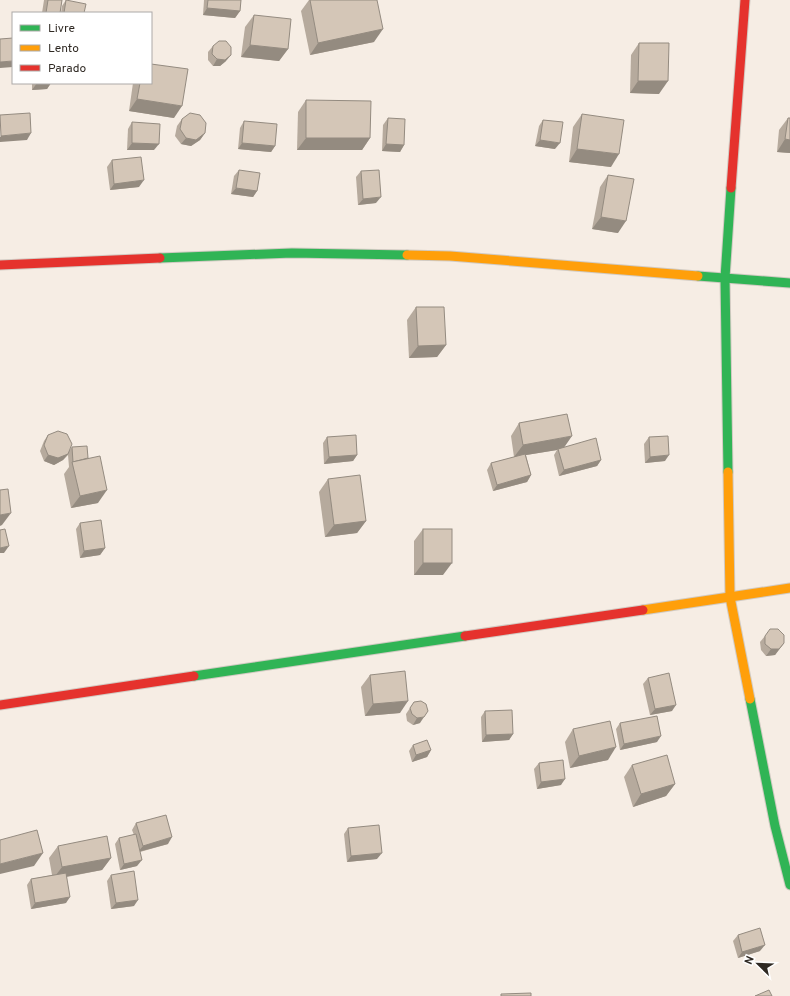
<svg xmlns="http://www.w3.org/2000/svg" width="790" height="996" font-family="Overpass,sans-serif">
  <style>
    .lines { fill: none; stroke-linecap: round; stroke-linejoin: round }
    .fast-casing { stroke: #d1cac2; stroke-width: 11 }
    .slow-casing { stroke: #d1cac2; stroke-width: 11 }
    .jam-casing { stroke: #d1cac2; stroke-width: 11 }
    .fast { stroke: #30b455; stroke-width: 9 }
    .slow { stroke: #ff9f0a; stroke-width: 9 }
    .jam { stroke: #e5322d; stroke-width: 9 }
    .wall { fill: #b6aa9d }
    .shaded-wall { fill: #948b80 }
    .building { fill: #d4c6b7; stroke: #948b80 }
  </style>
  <rect width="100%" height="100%" fill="#f6ede4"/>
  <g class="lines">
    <g class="fast-casing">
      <g id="fast">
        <polyline points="160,258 292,253 407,255"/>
        <polyline points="698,276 790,283"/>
        <polyline points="728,472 725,278 731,188"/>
        <polyline points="194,676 465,636"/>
        <polyline points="750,699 775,826 790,885"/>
      </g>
    </g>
    <g class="slow-casing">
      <g id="slow">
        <polyline points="407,255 450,256 698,276"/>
        <polyline points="728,472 730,597 750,699"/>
        <polyline points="643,610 790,588"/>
      </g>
    </g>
    <g class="jam-casing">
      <g id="jam">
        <polyline points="731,188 745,0"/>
        <polyline points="0,265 160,258"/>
        <polyline points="465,636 643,610"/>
        <polyline points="0,705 194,676"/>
      </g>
    </g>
    <use href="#fast" class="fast"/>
    <use href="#slow" class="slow"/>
    <use href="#jam" class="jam"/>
  </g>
  <g class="wall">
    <polygon points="44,0 62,0 60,13 42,13"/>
    <polygon points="66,0 84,13 61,13 62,6"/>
    <polygon points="204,0 241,0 240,11 235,18 203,15"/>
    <polygon points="309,0 377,0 374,42 310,55 301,11"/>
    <polygon points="254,15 288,49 279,61 241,57 245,27"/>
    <polygon points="639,43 659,94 630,93 631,55"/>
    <polygon points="213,46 226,61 220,66 213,66 208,60 208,52"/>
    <polygon points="32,83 51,83 47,89 32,90"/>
    <polygon points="133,83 151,83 174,118 129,111"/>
    <polygon points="306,100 370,138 362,150 297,150 298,112"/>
    <polygon points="582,114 611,167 569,162 573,127"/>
    <polygon points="388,118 404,145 400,152 382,151 383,125"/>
    <polygon points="788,118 790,118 790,153 777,152 779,130"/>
    <polygon points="182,119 205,133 200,140 191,146 181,144 175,136 177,126"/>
    <polygon points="543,120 555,149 535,146 539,126"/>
    <polygon points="244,121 275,146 271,152 238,149 240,128"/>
    <polygon points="132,122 154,150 127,150 128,129"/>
    <polygon points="112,160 139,187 110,190 107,167"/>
    <polygon points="239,170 257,191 253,197 231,194 234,176"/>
    <polygon points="361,171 376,203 358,205 356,177"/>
    <polygon points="608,175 618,233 592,229 600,187"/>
    <polygon points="416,307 446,345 437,357 409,358 407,320"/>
    <polygon points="519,423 564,447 601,460 597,466 559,476 554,455 557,450 526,455 531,475 527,482 493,491 487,470 491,463 514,457 511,436"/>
    <polygon points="48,435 69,451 72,447 88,458 98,503 71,508 64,474 69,467 68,455 63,460 54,465 44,461 40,451 44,441"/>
    <polygon points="327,437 357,455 353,461 324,464 323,443"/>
    <polygon points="649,437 665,461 645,463 644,444"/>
    <polygon points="328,479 366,521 357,533 325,537 319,492"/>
    <polygon points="80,523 105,548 100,555 80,558 76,529"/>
    <polygon points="423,529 443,575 414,575 414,541"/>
    <polygon points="765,636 784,643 775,655 766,656 761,650 760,642"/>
    <polygon points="370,675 400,713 365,716 361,687"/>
    <polygon points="648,678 672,711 650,715 643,684"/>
    <polygon points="414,702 420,723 413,725 407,721 406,714"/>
    <polygon points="485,711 513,734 509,740 482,742 481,717"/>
    <polygon points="620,723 657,742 620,750 616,729"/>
    <polygon points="573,729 608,760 570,768 565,742"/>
    <polygon points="413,745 431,750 427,757 412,762 409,751"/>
    <polygon points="539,763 561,785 537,789 534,769"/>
    <polygon points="632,765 675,784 666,796 633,807 624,777"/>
    <polygon points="136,823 168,844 140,852 137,866 120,870 115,844 119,838 134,835 132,830"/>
    <polygon points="348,828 377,859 347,862 344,834"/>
    <polygon points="58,846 111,858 102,870 67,877 66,903 31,909 27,885 31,879 52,875 49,858"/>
    <polygon points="111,875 134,906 111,909 107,881"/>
    <polygon points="738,935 760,951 738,958 733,941"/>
  </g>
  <g class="shaded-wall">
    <polygon points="207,8 240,11 235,18 203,15"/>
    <polygon points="383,29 374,42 310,55 318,43"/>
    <polygon points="250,45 288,49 279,61 241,57"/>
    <polygon points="231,55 226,61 220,66 213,66 217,59"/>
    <polygon points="13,61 13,67 0,68 0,62"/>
    <polygon points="638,81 668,81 659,94 630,93"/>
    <polygon points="37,83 51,83 47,89 32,90"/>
    <polygon points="137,99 182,106 174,118 129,111"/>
    <polygon points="31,133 27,140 0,142 0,137 1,136"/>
    <polygon points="205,133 200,140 191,146 181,144 186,138"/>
    <polygon points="306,138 370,138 362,150 297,150"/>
    <polygon points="785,139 790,140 790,153 777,152"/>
    <polygon points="540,140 560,143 555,149 535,146"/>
    <polygon points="132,143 159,144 154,150 127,150"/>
    <polygon points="242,143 275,146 271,152 238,149"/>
    <polygon points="386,144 404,145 400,152 382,151"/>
    <polygon points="577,149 619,154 611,167 569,162"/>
    <polygon points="144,180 139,187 110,190 114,184"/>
    <polygon points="236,188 257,191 253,197 231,194"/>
    <polygon points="381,197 376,203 358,205 363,199"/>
    <polygon points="601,217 626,221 618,233 592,229"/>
    <polygon points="446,345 437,357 409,358 418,346"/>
    <polygon points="572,436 563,449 558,449 557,450 514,457 523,445"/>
    <polygon points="68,454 63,460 54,465 44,461 48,455"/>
    <polygon points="357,455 353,461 324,464 329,457"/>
    <polygon points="669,455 665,461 645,463 650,457"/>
    <polygon points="601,460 597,466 559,476 564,470"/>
    <polygon points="531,475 527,482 493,491 497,485"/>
    <polygon points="107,490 98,503 71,508 80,496"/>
    <polygon points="11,513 2,525 0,526 0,515"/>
    <polygon points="366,521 357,533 325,537 334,525"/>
    <polygon points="9,546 4,553 0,553 0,548"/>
    <polygon points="105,548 100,555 80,558 84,551"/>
    <polygon points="423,563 452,563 443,575 414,575"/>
    <polygon points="784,643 775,655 766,656 771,649"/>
    <polygon points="408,701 400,713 365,716 373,704"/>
    <polygon points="676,705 672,711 650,715 655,709"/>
    <polygon points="424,717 420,723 413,725 417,718"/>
    <polygon points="513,734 509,740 482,742 486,735"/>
    <polygon points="661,736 657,742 620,750 624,744"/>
    <polygon points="616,747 608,760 570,768 579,756"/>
    <polygon points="431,750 427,757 412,762 416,755"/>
    <polygon points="565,779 561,785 537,789 541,782"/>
    <polygon points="675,784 666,796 633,807 641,794"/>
    <polygon points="172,837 168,844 138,852 143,846"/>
    <polygon points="43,853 34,866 0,874 0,864"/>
    <polygon points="382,853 377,859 347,862 351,856"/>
    <polygon points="111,858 102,870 53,879 62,867"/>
    <polygon points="142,860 137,866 120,870 124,864"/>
    <polygon points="70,897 66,903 31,909 35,903"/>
    <polygon points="138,900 134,906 111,909 116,903"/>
    <polygon points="765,945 760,951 738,958 742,952"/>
  </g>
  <g class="building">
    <polygon points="48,0 62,0 60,13 46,13"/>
    <polygon points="66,0 86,4 84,13 64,13"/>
    <polygon points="208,0 241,0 240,11 207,8"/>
    <polygon points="310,0 377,0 383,29 318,43"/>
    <polygon points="254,15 291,19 288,49 250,45"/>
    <polygon points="13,38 13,61 0,62 0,39"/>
    <polygon points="219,41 226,41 231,47 231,55 225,60 217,59 212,54 213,46"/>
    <polygon points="639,43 669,43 668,81 638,81"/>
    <polygon points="151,64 188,69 182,106 137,99 140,83 151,83"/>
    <polygon points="306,100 371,101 370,138 306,138"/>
    <polygon points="30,113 31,133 1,136 0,115"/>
    <polygon points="190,113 200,115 206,123 205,133 196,140 186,138 180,129 182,119"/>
    <polygon points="582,114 624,120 619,154 577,149"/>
    <polygon points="388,118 405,119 404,145 386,144"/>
    <polygon points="788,118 790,118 790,140 785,139"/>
    <polygon points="543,120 563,122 560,143 540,140"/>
    <polygon points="244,121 277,124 275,146 242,143"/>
    <polygon points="132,122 160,124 159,144 132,143"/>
    <polygon points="141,157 144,180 114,184 112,160"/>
    <polygon points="239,170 260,173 257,191 236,188"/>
    <polygon points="379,170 381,197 363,199 361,171"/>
    <polygon points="608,175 634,179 626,221 601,217"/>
    <polygon points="416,307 444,307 446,345 418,346"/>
    <polygon points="567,414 572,436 523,445 519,423"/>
    <polygon points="58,431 67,434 72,444 68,454 58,458 48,455 44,445 48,435"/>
    <polygon points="356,435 357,455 329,457 327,437"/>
    <polygon points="668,436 669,455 650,457 649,437"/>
    <polygon points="596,438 601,460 564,470 558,449"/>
    <polygon points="87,446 88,458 73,462 72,447"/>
    <polygon points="525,454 531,475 497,485 491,463"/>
    <polygon points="100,456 107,490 80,496 72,462"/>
    <polygon points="360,475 366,521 334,525 328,479"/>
    <polygon points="8,489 11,513 0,515 0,490"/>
    <polygon points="101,520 105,548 84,551 80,523"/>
    <polygon points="5,529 9,546 0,548 0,530"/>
    <rect x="423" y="529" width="29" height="34"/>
    <polygon points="770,629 778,629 784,635 784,643 779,649 771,649 765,644 765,636"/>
    <polygon points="405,671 408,701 373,704 370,675"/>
    <polygon points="669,673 676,705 655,709 648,678"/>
    <polygon points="421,701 426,704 428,711 424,717 417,718 412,714 410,708 414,702"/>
    <polygon points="512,710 513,734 486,735 485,711"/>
    <polygon points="657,716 661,736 624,744 620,723"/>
    <polygon points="610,721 616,747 579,756 573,729"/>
    <polygon points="427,740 431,750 416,755 413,745"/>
    <polygon points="667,755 675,784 641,794 632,765"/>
    <polygon points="563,760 565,779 541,782 539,763"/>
    <polygon points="166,815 172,837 143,846 136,823"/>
    <polygon points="379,825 382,853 351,856 348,828"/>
    <polygon points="37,830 43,853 0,864 0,840"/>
    <polygon points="136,834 142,860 124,864 119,838"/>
    <polygon points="107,836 111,858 62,867 58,846"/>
    <polygon points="134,871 138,900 116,903 111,875"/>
    <polygon points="66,873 70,897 35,903 31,879"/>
    <polygon points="760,928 765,945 742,952 738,935"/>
    <polygon points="769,990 772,996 755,996"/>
    <polygon points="531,993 531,996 501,996 501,994"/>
  </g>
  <rect x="12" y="12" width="140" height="72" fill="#ffffff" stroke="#aca9a7"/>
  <rect x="20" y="25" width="20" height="6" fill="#30b455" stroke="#aca9a7"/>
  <text x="48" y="32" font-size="12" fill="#2f2923">Livre</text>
  <rect x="20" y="45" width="20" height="6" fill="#ff9f0a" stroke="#aca9a7"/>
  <text x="48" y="52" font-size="12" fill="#2f2923">Lento</text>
  <rect x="20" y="65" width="20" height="6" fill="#e5322d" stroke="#aca9a7"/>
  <text x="48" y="72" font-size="12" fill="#2f2923">Parado</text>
  <g transform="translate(758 964) rotate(293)" stroke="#ffffff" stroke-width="3" paint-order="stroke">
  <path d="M0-3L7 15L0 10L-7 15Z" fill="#2f2923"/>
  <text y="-6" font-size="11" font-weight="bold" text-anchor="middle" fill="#2f2923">N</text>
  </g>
</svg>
